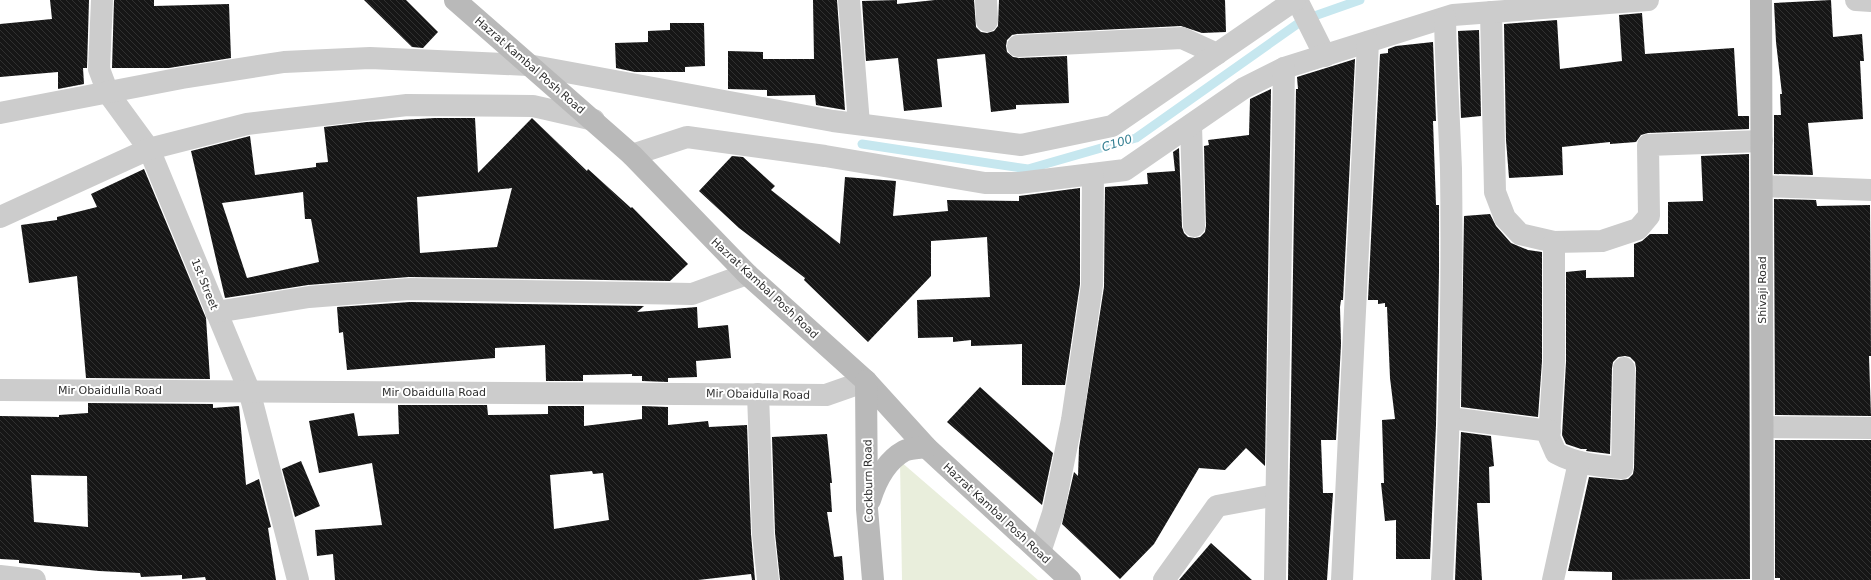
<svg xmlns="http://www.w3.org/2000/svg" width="1871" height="580" font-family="'DejaVu Sans',sans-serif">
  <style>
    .grass { fill: #e9eedc }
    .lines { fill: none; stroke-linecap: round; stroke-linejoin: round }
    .stream { stroke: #c6e7ef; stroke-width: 9 }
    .building { fill: url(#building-back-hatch); fill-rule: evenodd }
    .street { stroke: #ccc; stroke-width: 22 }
    .secondary { stroke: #b9b9b9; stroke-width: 22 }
    .labels { text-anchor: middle; stroke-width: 4; stroke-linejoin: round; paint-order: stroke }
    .street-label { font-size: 11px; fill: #2f2f2f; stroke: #fff }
    .water-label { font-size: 12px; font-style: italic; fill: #347f92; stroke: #fff }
  </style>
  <defs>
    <pattern id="building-back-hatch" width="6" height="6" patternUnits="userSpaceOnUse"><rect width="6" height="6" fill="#161616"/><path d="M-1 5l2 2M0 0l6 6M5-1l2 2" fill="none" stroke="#303030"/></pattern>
  </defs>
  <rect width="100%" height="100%" fill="#fff"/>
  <polygon class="grass" points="900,461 1038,580 902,580"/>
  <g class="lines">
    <polyline class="stream" points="862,144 1028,169 1136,138 1303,20 1360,0"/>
  </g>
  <g class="building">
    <polygon points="50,0 89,0 87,68 83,68 84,84 58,89 58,72 0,77 0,24 52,19"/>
    <polygon points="114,0 154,0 154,6 229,4 231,58 169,68 112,68"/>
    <polygon points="364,0 406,0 438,32 423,48 412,47"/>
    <polygon points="813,0 837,0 845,110 816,105 815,95 767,96 767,90 728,89 728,51 763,52 763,59 814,59"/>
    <polygon points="897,0 897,4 935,0 974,0 976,27 981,32 987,33 994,31 998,26 999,0 1225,0 1226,32 1202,33 1181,26 1017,34 1012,35 1007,40 1006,46 1007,52 1013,57 1019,58 1067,56 1069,103 1016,105 1016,109 991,112 985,54 937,59 942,107 904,111 898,58 866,61 862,1"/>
    <polygon points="1831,0 1833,37 1862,34 1864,61 1860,61 1863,119 1808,123 1813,175 1774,174 1774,115 1781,115 1780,94 1782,94 1776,42 1774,3"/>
    <polygon points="1642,13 1645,54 1734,48 1738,116 1749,116 1749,129 1648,133 1641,135 1636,142 1610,144 1610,142 1562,147 1563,175 1509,178 1506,140 1504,24 1557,20 1560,69 1622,61 1619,15"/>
    <polygon points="670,23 704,23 705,66 685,67 685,72 635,72 616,68 615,43 648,42 648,31 670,30"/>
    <polygon points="1479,30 1481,116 1461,118 1458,31"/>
    <polygon points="1433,42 1436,121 1433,121 1436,205 1439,205 1439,272 1436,425 1430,559 1396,559 1396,520 1385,521 1381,483 1384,483 1382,420 1395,419 1390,378 1387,307 1385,307 1385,303 1378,304 1378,300 1368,300 1380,54 1388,53 1388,49 1396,46"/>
    <polygon points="1355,59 1343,300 1341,300 1340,307 1341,344 1336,440 1321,440 1323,493 1333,493 1327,580 1288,580 1296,89 1298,89 1297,77"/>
    <polygon points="1271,89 1265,466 1246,448 1225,470 1199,468 1154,544 1120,579 1062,524 1074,472 1078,476 1079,448 1104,287 1105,187 1148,184 1147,173 1175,171 1173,152 1179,148 1182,227 1184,233 1188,237 1195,238 1200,237 1205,232 1206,226 1204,146 1209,145 1208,140 1249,135 1250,99"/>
    <path d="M435 118H475L478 173 532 118 533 119 587 171 588 169 631 208 632 207 688 264 670 281 409 277 308 285 225 298 191 151 250 136 255 175 316 167V163L328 162 324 127 367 122ZM512 188 497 247 420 253 417 197ZM303 192 305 219H311L319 262 247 278 222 203Z"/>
    <polygon points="1749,154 1750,579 1612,580 1612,572 1568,571 1589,477 1621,480 1628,479 1633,474 1634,468 1636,368 1635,362 1630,357 1625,356 1618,357 1613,362 1612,368 1610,454 1586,451 1587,449 1581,449 1566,444 1562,435 1566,362 1566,272 1586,270 1586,278 1634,277 1634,244 1642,241 1650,234 1668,234 1668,202 1703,201 1701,156"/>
    <polygon points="732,156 743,157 775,186 771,190 840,244 845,177 896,181 893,216 948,211 947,200 1019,201 1019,196 1080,188 1080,284 1065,385 1022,385 1022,344 971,346 971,340 953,342 953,337 918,338 917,300 990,297 987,237 931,241 931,276 868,342 804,280 805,278 739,228 699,191"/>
    <polygon points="144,169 206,318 210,379 86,378 77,276 29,283 21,225 57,220 57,217 97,207 91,194"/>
    <polygon points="1774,199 1816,200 1817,206 1870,205 1871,356 1869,356 1871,416 1775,415"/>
    <polygon points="1490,214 1496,226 1511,243 1528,250 1542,252 1542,361 1538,417 1461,407 1464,216"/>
    <polygon points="410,302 644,306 637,312 697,307 698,328 728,325 731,358 696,361 697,377 668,378 668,382 642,381 642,376 632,376 632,374 583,375 583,381 546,381 545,345 495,348 495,358 347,370 343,332 339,333 337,307"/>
    <polygon points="980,387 1053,453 1042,505 947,422"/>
    <path d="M88 403 213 404V408L239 406 246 485 259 479 271 527 268 528 276 580H206L205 577 182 579V575L141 577 140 573 99 571 19 563V560L0 559V416L59 417V415L88 413ZM31 475 87 476 88 527 34 522Z"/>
    <path d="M398 405H487L488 415 548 414V406H584V426L642 419V406L668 407V425L708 421 709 427 747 425 751 534 755 580H752L751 574 698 580H335L333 554 317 556 315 530 382 525 372 463 319 473 309 421 354 413 358 436 399 434ZM592 471 593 474 603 473 609 520 554 529 550 475Z"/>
    <polygon points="1461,432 1491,436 1494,466 1489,467 1490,503 1477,503 1482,580 1455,580"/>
    <polygon points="827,434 832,483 830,483 832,512 827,512 834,557 842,556 844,580 780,580 775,533 772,437"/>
    <polygon points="1775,440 1871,440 1871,580 1780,580 1780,578 1775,578"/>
    <polygon points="301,461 320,506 295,517 282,469"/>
    <polygon points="1211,543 1252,580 1179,580"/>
  </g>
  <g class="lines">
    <g class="street">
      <polyline points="102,0 99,69 108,93 149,149 249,390 298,580"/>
      <polyline points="849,0 859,124"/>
      <polyline points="986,0 987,21"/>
      <polyline points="1297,0 1325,56"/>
      <polyline points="1856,0 1871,1"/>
      <polyline points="1491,12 1495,192 1505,218 1520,234 1554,242 1602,241 1638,229 1649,216 1648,145 1762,141"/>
      <polyline points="1018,46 1182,38 1217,54"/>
      <polyline points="0,113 182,78 284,62 370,58 528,65 833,121 1021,145 1112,126 1295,0"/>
      <polyline points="1191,125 1194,226"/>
      <polyline points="632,155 687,137 825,156 985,183 1019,183 1125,170 1244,88 1284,68 1453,15 1648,0"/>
      <polyline points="1762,186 1871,190"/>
      <polyline points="0,217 149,149 247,124 407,105 533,106 594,120"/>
      <path d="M1554 242V361L1549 437 1556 453C1576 464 1599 466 1622 468L1624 368"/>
      <polyline points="216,312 309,297 410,289 692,294 747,274"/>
      <polyline points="0,390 826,395 866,381"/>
      <polyline points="758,394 763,534 768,580"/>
      <polyline points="1450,418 1550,431"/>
      <polyline points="1763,427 1871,428"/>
      <polyline points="1040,552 1053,513 1072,420 1092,285 1093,174"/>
      <polyline points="0,576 35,580"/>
      <polyline points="1164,580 1217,506 1276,495"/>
      <polyline points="1275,580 1284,68"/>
      <polyline points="1342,580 1368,42"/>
      <path d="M1442 580C1449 443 1453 306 1451 169 1449 119 1446 68 1445 18"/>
      <polyline points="1553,580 1579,462"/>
    </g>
    <g class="secondary">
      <polyline points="455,0 632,155 747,274 866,381 926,447 1070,580"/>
      <polyline points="1761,0 1763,580"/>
      <polyline points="866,381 867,509 873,580"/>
      <path d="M870 500C876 481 886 461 904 451 910 448 920 448 926 447"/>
    </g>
  </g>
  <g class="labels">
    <g class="street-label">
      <text transform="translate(530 65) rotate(41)" y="4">Hazrat Kambal Posh Road</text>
      <text transform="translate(205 284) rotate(68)" y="4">1st Street</text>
      <text transform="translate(765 288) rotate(43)" y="4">Hazrat Kambal Posh Road</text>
      <text transform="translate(1762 290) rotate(-90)" y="4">Shivaji Road</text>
      <text x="110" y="394">Mir Obaidulla Road</text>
      <text x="434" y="396">Mir Obaidulla Road</text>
      <text transform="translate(758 394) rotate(1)" y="4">Mir Obaidulla Road</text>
      <text transform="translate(868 481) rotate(-91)" y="4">Cockburn Road</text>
      <text transform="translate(997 513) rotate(43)" y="4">Hazrat Kambal Posh Road</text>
    </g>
    <g class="water-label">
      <text transform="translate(1117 143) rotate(-17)" y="4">C100</text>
    </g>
  </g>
</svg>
